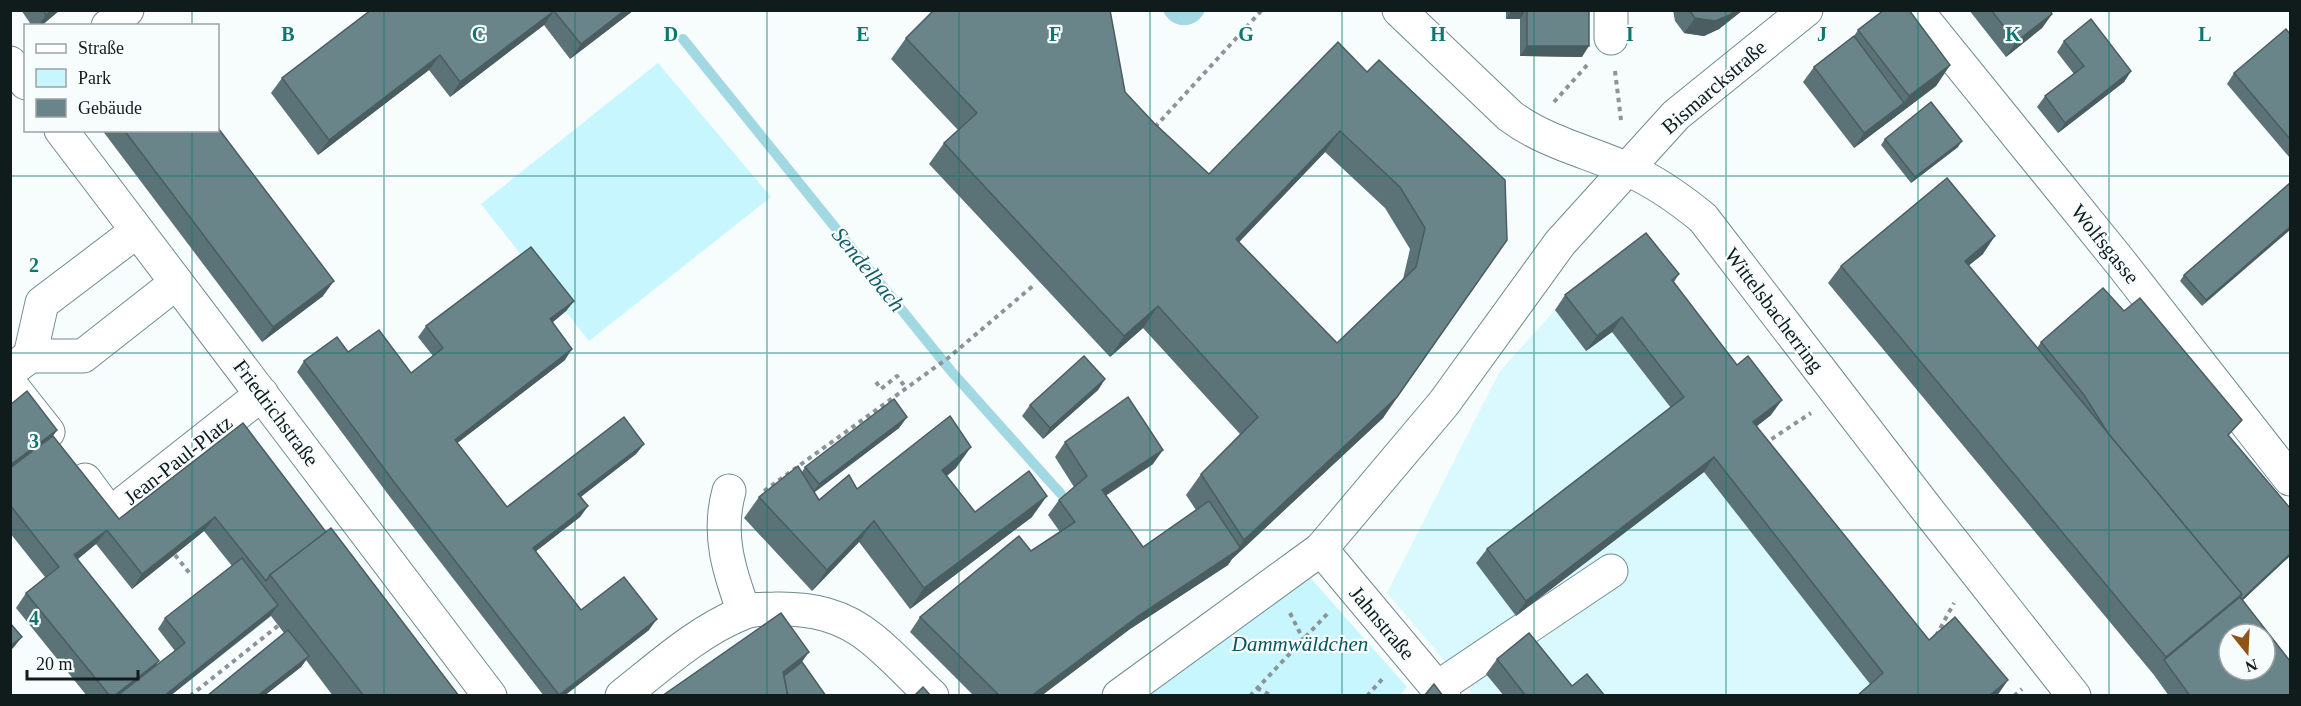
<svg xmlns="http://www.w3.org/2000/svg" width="2301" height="706" font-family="Georgia,serif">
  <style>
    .built { fill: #daf9fe }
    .green { fill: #c8f6fe }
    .water { fill: #a1d8e2 }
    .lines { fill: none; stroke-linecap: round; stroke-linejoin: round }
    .stream { stroke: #a1d8e2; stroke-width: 10 }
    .minor-casing { stroke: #708b90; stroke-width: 35 }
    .major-casing { stroke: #708b90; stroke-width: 35 }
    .path { stroke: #8c9495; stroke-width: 4; stroke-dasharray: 4.5 4.5; stroke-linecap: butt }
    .minor { stroke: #fff; stroke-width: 33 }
    .major { stroke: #fff; stroke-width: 33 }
    .wall { fill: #5b7277; fill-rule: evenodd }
    .shaded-wall { fill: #4a5d61 }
    .building { fill: #6a858a; stroke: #4a5d61; stroke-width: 1.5; fill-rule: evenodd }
    .grid { fill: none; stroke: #0f766e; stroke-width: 1.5; stroke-opacity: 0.55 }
    .labels { text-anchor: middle; stroke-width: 4.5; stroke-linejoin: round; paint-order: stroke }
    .street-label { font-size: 21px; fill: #101b1c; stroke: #f7fcfd }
    .park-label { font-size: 21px; font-style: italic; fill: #055661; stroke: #f7fcfd }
    .water-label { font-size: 22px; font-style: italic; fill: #115d67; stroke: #f7fcfd }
    .grid-label { font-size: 20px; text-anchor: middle; font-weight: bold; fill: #0f766e; stroke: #f7fcfd; stroke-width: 4.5; stroke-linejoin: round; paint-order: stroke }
  </style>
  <rect width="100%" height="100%" fill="#f7fcfd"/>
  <polygon class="built" points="1636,248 1757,425 1780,474 1932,643 1945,632 1998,695 1474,695 1387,593 1500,371 1555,310"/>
  <g class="green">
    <polygon points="658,63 771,197 589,341 481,204"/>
    <polygon points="1308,575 1407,687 1399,696 1147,696"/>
  </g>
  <path class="water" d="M1163 11V10L1205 11C1196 30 1172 30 1163 11Z"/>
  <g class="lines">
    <polyline class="stream" points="683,39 951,371 1061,494"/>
    <g class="minor-casing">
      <g id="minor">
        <polyline points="1916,10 2121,263 2290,479"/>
        <polyline points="108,26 127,10"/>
        <polyline points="1611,38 1611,10"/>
        <polyline points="10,63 26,83"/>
        <polyline points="61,130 490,696"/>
        <polyline points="30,356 42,303 137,231"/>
        <polyline points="10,371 30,356 83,356 176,283"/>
        <polyline points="10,384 48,432"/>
        <polyline points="85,480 110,514 262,394"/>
        <path d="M729 491C717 534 729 571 744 612"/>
        <polyline points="1321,549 1444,696"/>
        <polyline points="1437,688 1611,571"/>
        <path d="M622 696C660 666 698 631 743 613 752 609 764 609 774 609 811 608 843 615 872 639 893 656 912 677 932 696"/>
        <polyline points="1119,696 1321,549 1444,403 1560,243 1627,169"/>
      </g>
    </g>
    <g class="major-casing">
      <g id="major">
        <path d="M1399 10 1510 116C1545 142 1586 151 1625 168 1652 180 1680 199 1703 218L1926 508 2074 696"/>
        <polyline points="1627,169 1676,115 1806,10"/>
      </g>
    </g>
    <g class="path">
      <polyline points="1615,71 1621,120"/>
      <polyline points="1554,102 1589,63"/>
      <polyline points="1155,127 1262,10"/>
      <polyline points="876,382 881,389 897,376 906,388"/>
      <polyline points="1764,444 1811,413"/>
      <polyline points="764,491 948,358 1034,285"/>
      <polyline points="175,555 191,575"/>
      <polyline points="1290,613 1303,639"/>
      <polyline points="1936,636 1954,603"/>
      <polyline points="1257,688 1272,696"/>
      <polyline points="190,696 279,625"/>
      <polyline points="1250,696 1328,613"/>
      <polyline points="1367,696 1384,677"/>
      <polyline points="2014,696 2022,689"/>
    </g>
    <use href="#minor" class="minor"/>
    <use href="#major" class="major"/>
  </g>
  <g class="wall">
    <polygon points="21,10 60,10 41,26 32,26"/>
    <polygon points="371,10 634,10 570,59 544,25 450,97 429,70 318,155 271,93 282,78"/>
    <polygon points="1506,10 1589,10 1582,57 1520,56 1520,19 1506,19"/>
    <polygon points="1673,10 1743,10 1719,29 1704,36 1684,33 1675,21"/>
    <polygon points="1969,10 2050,10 2052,14 2042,28 2006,57"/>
    <polygon points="1858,30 1950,65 1936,86 1854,148 1803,82 1814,67 1854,36"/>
    <polygon points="2290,34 2290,158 2227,84 2234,73"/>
    <path d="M906 38 1125 92 1154 123 1209 174 1367 72 1505 180 1383 418 1232 559 1228 565 1130 629 1041 696H974L910 632 920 617 1031 551 1060 532 1048 515 1059 500 1074 487 1055 457 1065 442 1153 464 1106 495 1143 547 1196 510 1186 495 1201 474 1240 434 1143 328 1110 357 929 164 944 143 958 130 891 59ZM1325 152 1385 208 1410 249 1403 279 1337 343 1239 242Z"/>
    <polygon points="2064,41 2131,71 2124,82 2058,133 2037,107 2045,96 2074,74 2057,52"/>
    <polygon points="102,130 218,130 323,296 262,342"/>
    <polygon points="1885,139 1958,147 1911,183 1881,145"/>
    <polygon points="2290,183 2202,306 2180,281 2184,275"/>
    <polygon points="1983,254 1968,266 2037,348 2041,342 2124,311 2242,420 2228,436 2290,556 2243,600 2290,696 2169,696 2154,675 1828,283 1841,266"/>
    <polygon points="1679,274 1674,282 1771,415 1756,427 1929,640 1998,695 1997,696 1857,696 1870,684 1704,472 1516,616 1476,563 1487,549 1671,408 1612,332 1586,351 1555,310 1565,295"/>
    <polygon points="574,301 566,311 553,322 565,360 457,443 507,507 644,444 636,454 581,497 588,506 580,517 536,551 581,610 649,630 564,696 544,696 387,493 297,372 304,361 348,352 411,373 433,356 418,337 426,326"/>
    <polygon points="1105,379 1098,390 1043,439 1022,416 1030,405"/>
    <path d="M10 405 57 430 53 436 119 519 243 423 326 532 459 696H333L306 660 301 667 264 696H207L284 633 271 616 170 696H87L16 608 26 593 45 577 10 533ZM204 531 232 566 165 618 158 629 175 651 155 666 78 559 96 544 132 589Z"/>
    <polygon points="907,417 899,428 814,492 819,500 857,489 956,468 947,476 975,512 1032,517 910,609 859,542 812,591 744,518 759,497 802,472 805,467"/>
    <polygon points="1497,659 1572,686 1605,696 1504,696 1486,674"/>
  </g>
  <g class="shaded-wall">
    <polygon points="51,10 60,10 41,26 38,26 46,15"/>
    <polygon points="625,10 634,10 570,59 581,44"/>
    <polygon points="1512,10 1526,10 1520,19 1506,19"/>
    <polygon points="1735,10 1743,10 1719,29 1704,36 1684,33 1695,18"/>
    <polygon points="554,11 544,25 450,97 460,82"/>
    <polygon points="2052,14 2042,28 2006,57 2016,42"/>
    <polygon points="1527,46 1589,46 1582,57 1520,56"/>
    <polygon points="440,55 429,70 318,155 329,140"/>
    <polygon points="1950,65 1936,86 1854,148 1864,133 1904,103 1909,96"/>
    <polygon points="2131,71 2124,82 2058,133 2065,123"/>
    <polygon points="1340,131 1325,152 1222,260 1236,239"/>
    <polygon points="1962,141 1958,147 1911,183 1915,177"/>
    <polygon points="2290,227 2290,230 2202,306 2206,300"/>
    <polygon points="1995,236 1983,254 1952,279 1965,261"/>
    <polygon points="1507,240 1383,418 1232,559 1228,565 1130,629 1041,696 1031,696 1141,614 1236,552 1244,540"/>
    <polygon points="334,281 323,296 262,342 273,327"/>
    <polygon points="574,301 566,311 543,330 550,319"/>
    <polygon points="1158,306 1143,328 1110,357 1124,336"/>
    <polygon points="1622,317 1612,332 1586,351 1597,336"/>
    <polygon points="572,349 565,360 447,451 455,440"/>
    <polygon points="1105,379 1098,390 1043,439 1050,428"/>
    <polygon points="1782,400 1771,415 1742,437 1753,422"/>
    <polygon points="907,417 899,428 811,495 819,484"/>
    <polygon points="57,430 42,451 10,475 10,465"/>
    <polygon points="644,444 636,454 571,504 578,494"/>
    <polygon points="971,447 956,468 928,491 942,470"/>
    <polygon points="1163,450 1153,464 1092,505 1102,490"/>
    <polygon points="1714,457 1704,472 1516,616 1526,601"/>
    <polygon points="1047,496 1032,517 910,609 924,588"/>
    <polygon points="588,506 580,517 526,559 533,548"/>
    <polygon points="215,517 204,531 132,589 142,574"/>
    <polygon points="874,521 859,542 812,591 827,570"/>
    <polygon points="107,530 96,544 64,570 74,555"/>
    <polygon points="2290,554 2290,556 2230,612 2164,660 2166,657"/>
    <polygon points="278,605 271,615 170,696 164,696"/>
    <polygon points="657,619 649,630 564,696 558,696"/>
    <polygon points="22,637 14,647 10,651 10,646"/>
    <polygon points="809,652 794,673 776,687 783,672"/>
    <polygon points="309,656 301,667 264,696 257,696"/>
    <polygon points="159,661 148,676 123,696 114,696"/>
    <polygon points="2008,680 1997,696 1989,696"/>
  </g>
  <g class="building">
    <polygon points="43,10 51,10 46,15"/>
    <polygon points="371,10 625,10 581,44 554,11 460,82 440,55 329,140 282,78"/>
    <path d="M934 10H1110L1125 92 1154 123 1209 174 1338 42 1367 72 1379 60 1505 180 1507 240 1397 397 1244 540 1201 474 1258 417 1158 306 1124 336 944 143 977 113 906 38ZM1340 131 1400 187 1425 228 1416 267 1337 343 1236 239Z"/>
    <rect x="1527" y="10" width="62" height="36"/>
    <polygon points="1689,10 1735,10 1730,15 1715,21 1695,18"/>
    <polygon points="1884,10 1909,10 1950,65 1909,96 1858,30"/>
    <polygon points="1991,10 2050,10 2052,14 2016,42"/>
    <polygon points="2091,19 2131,71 2065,123 2045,96 2084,66 2064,41"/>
    <polygon points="2286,29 2290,34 2290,139 2234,73"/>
    <polygon points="1854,36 1904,103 1864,133 1814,67"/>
    <polygon points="1931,102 1962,141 1915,177 1885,139"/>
    <polygon points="218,128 334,281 273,327 124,130 218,130"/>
    <polygon points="1947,178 1995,236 1965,261 2242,594 2166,657 1841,266"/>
    <polygon points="2290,183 2290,227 2206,300 2184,275"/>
    <polygon points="1646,233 1679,274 1672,280 1737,365 1748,356 1782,400 1753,422 1929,640 1955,617 2008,680 1989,696 1857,696 1883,673 1714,457 1526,601 1487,549 1684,397 1622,317 1597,336 1565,295"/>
    <polygon points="531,247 574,301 550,319 572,349 455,440 507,507 624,417 644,444 578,494 588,506 533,548 581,610 624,577 657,619 559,695 394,482 304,361 337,337 348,352 379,330 411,373 443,348 426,326"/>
    <polygon points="2103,288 2124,311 2140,298 2242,420 2228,435 2290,508 2290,554 2242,599 2240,597 2242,594 2108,433 2084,395 2041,342"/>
    <polygon points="1084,356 1105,379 1050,428 1030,405"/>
    <polygon points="27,391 57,430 10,465 10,405"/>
    <polygon points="1128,397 1163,450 1102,490 1143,547 1209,501 1240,547 1238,550 1141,614 1031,696 1000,696 920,617 1019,536 1031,551 1075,522 1059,500 1087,476 1065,442"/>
    <polygon points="894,399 907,417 819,484 805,467"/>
    <polygon points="950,416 971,447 942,470 975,512 1029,471 1047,496 924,588 874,521 827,570 759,497 798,466 819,500 849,475 857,489"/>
    <polygon points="243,423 326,532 270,575 266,581 215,517 142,574 107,530 74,555 159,661 114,696 110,696 26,593 59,567 10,505 10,468 53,436 119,519"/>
    <polygon points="331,528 459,696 364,696 270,575"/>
    <polygon points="242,558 278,605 164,696 117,696 185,643 165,618"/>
    <path d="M2240 597 2290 661V696H2190L2164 660ZM2229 634H2265V670H2229Z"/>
    <polygon points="781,613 809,652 783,672 788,696 662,696"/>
    <polygon points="10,623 22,637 10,646"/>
    <polygon points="288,630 309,656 257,696 207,696"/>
    <polygon points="1529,633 1572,686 1587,674 1605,696 1526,696 1497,659"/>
    <polygon points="802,662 826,696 788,696 784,676"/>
    <polygon points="1434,684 1443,696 1424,696"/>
    <polygon points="923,687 931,696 914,696"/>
  </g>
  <path class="grid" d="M192 10V26M384 10V696M575 10V696M767 10V696M959 10V696M1150 10V696M1342 10V696M1534 10V696M1726 10V696M1918 10V696M2109 10V696M192 130V696M10 176H2290M10 353H2290M10 530H2290"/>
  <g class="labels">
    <g class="street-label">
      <text transform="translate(1714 87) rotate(-41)" y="7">Bismarckstraße</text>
      <text transform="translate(2105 244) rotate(51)" y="7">Wolfsgasse</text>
      <text transform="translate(1774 310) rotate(53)" y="7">Wittelsbacherring</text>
      <text transform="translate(276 413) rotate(53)" y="7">Friedrichstraße</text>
      <text transform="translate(178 460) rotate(-38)" y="7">Jean-Paul-Platz</text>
      <text transform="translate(1382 623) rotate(50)" y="7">Jahnstraße</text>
    </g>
    <g class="park-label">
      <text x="1300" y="651">Dammwäldchen</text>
    </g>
    <g class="water-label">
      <text transform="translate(869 269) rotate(51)" y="8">Sendelbach</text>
    </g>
  </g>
  <g class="grid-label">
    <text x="288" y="41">B</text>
    <text x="479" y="41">C</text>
    <text x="671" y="41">D</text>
    <text x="863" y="41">E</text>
    <text x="1055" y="41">F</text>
    <text x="1246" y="41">G</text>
    <text x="1438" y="41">H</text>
    <text x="1630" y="41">I</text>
    <text x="1822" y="41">J</text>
    <text x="2013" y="41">K</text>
    <text x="2205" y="41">L</text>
    <text x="34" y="272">2</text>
    <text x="34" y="448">3</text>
    <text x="34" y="625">4</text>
  </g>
  <rect width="2301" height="706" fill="none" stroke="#101b1c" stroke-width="24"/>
  <rect x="24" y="24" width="195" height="108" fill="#f7fcfd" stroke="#9ba2a3" stroke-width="1.5"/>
  <rect x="36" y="44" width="30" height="9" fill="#ffffff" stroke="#9ba2a3" stroke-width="1.5"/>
  <text x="78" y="54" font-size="18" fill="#101b1c">Straße</text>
  <rect x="36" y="69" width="30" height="18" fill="#c8f6fe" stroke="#9ba2a3" stroke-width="1.5"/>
  <text x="78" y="84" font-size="18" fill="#101b1c">Park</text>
  <rect x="36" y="99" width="30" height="18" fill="#6a858a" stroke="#9ba2a3" stroke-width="1.5"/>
  <text x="78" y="114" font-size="18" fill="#101b1c">Gebäude</text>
  <g transform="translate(2247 652) rotate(162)"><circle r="28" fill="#f7fcfd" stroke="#9ba2a3" stroke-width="1.5"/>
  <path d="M0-4.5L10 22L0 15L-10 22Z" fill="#915418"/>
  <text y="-9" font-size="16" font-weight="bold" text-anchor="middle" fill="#101b1c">N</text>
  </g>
  <path d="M27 670v9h111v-9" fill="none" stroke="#101b1c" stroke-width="3"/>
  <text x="36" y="670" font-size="18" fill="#101b1c" stroke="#f7fcfd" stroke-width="4.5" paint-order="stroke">20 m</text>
</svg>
